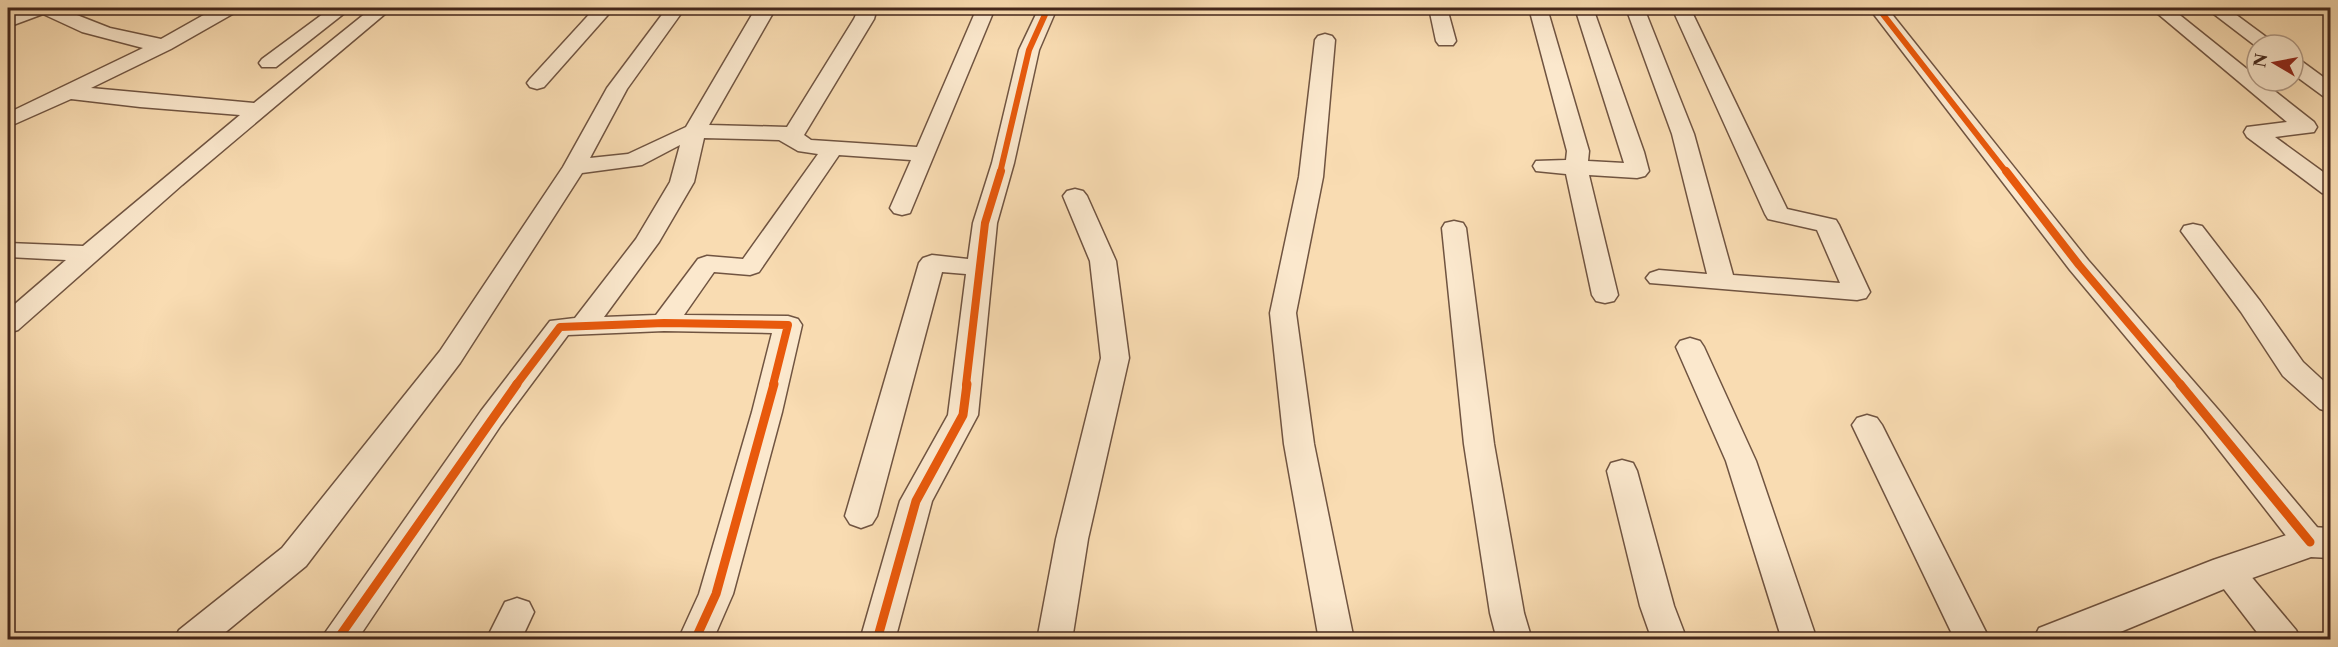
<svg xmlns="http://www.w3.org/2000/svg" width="2338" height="647" font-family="'Libre Caslon Text',serif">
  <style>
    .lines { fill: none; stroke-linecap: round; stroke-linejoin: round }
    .minor-casing { stroke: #705441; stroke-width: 3 }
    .tertiary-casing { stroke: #705441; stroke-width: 3 }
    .minor { fill: #fbe8cd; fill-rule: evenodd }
    .tertiary { fill: #fbe8cd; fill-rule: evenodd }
    .cycleway-far2-casing { stroke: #fbe8cd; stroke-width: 9 }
    .cycleway-far1-casing { stroke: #fbe8cd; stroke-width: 11 }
    .cycleway-casing { stroke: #fbe8cd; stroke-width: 13 }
    .cycleway-far2 { stroke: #e8590c; stroke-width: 6 }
    .cycleway-far1 { stroke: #e8590c; stroke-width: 8 }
    .cycleway { stroke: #e8590c; stroke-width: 9 }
  </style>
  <rect width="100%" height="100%" fill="#f9dcb2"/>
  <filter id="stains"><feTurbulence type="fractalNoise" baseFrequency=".00333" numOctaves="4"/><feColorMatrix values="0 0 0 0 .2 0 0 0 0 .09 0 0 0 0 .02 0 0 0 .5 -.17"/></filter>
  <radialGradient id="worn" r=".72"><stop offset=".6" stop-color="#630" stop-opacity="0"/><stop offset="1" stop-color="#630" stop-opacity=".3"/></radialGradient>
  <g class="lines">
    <g class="minor-casing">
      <g id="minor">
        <polygon points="25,8 59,8 110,28 161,39 216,8 238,8 236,12 171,49 91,88 254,103 372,8 392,8 182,185 18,330 8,333 8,310 66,260 8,257 8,243 83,246 240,115 140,107 71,99 8,127 8,113 143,48 82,32 43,14 8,27 8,14"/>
        <polygon points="331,8 351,8 276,67 262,67 259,63 262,59"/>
        <polygon points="595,8 614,8 544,87 537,89 530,87 527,83 530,79"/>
        <path d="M667 8H685L627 89 590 158 628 154 686 127 753 13 756 9H770L773 13 709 125 787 127 854 19 859 8H877L874 19 804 135 811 140 917 147 977 8H995L910 213 902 215 894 213 890 208 911 160 839 155 759 272 750 275 714 272 684 315 788 316 798 319 802 325 782 412 733 594 713 640H678L699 594 752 412 772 333 664 331 568 335 501 425 357 640H320L481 411 550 321 575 318 636 239 670 182 680 145 642 165 582 173 460 363 306 566 216 640H174L179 630 282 548 440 351 563 167 607 88ZM704 138 779 140 798 151 818 154 743 259 707 256 698 259 656 315 604 317 659 242 694 182Z"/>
        <polygon points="1039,8 1057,8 1039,50 1014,163 997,223 978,415 932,501 895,640 860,640 900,501 948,415 966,274 942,272 877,516 872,524 861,528 850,524 845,516 919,263 923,258 932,255 968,259 973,223 992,163 1019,50"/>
        <polygon points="1429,8 1447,8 1456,41 1453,45 1439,45 1436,41"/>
        <polygon points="1529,8 1547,8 1589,151 1588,161 1624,163 1575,8 1593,8 1644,152 1649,171 1645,176 1637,178 1589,175 1618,295 1614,301 1605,303 1596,301 1592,295 1566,174 1536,171 1533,166 1536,161 1566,160 1567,151"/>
        <polygon points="1626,8 1644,8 1694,134 1733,275 1840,283 1817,230 1768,219 1765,214 1672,8 1690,8 1787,209 1836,220 1839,225 1870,292 1866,298 1857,300 1650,283 1646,278 1650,273 1659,270 1707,274 1672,134"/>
        <polygon points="1869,8 1887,8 2088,260 2222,414 2322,533 2326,542 2322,551 2310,554 2298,551 2202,428 2070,270"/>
        <polygon points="2151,8 2171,8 2257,77 2257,81 2262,81 2314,122 2317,127 2314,132 2275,137 2330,177 2330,195 2322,193 2247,137 2244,132 2247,127 2287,122"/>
        <polygon points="2206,8 2227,8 2277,45 2257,45 2257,47"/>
        <polygon points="1325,34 1332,36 1335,40 1323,177 1296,313 1314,444 1354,640 1319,640 1284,444 1270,313 1299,177 1315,40 1318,36"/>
        <polygon points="2293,58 2300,60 2330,82 2330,98 2323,96 2293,74"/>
        <polygon points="1075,189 1083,191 1087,196 1116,261 1129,358 1088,539 1072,640 1037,640 1056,539 1101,358 1090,261 1063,196 1067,191"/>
        <polygon points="1454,221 1463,223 1466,228 1494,444 1524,613 1532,640 1497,640 1490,613 1464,444 1442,228 1445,223"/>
        <polygon points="2193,224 2202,226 2260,301 2303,362 2330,387 2330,412 2320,409 2283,376 2241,312 2181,231 2184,226"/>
        <polygon points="1690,338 1700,341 1704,347 1756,461 1817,640 1782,640 1726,461 1676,347 1680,341"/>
        <polygon points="1867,415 1877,418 1882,425 1990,640 1955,640 1852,425 1857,418"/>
        <polygon points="1622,460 1633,463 1637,471 1674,606 1687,640 1652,640 1640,606 1607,471 1611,463"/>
        <polygon points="2227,558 2239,562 2296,630 2301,640 2263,640 2210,571 2215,562"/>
        <polygon points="517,598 529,602 534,612 521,640 486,640 505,602"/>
      </g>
    </g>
    <g class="tertiary-casing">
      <polygon id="tertiary" points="2310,527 2330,528 2330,558 2311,557 2241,582 2101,640 2033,640 2039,628 2213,560"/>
    </g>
    <use href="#minor" class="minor"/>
    <use href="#tertiary" class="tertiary"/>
    <g class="cycleway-far2-casing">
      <g id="cycleway-far2">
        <polyline points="1878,8 2007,173"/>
        <polyline points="1000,173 1029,50 1048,8"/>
      </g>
    </g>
    <g class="cycleway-far1-casing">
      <g id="cycleway-far1">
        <polyline points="2006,171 2079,265 2181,385"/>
        <polyline points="516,385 560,327 664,323 788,325 773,385"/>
        <polyline points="966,385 985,223 1001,171"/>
      </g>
    </g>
    <g class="cycleway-casing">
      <g id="cycleway">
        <polyline points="2180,384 2310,542"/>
        <polyline points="337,640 517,384"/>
        <polyline points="695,640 716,594 774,384"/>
        <polyline points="877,640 916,501 963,415 967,384"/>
      </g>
    </g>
    <use href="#cycleway-far2" class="cycleway-far2"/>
    <use href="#cycleway-far1" class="cycleway-far1"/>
    <use href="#cycleway" class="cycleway"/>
  </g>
  <rect width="2338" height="647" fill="none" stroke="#f9dcb2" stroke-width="30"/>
  <rect x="9" y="9" width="2320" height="629" fill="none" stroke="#43261b" stroke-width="3"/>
  <rect x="15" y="15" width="2308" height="617" fill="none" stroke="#43261b" stroke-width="1.5"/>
  <g transform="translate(2275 63) rotate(280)"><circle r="28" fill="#fbe8cd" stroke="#b19a86" stroke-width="1.5"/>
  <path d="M0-4.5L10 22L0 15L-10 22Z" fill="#8f2418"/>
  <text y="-9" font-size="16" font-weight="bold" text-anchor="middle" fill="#43261b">N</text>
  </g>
  <rect width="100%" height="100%" filter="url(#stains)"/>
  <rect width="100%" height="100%" fill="url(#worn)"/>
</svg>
